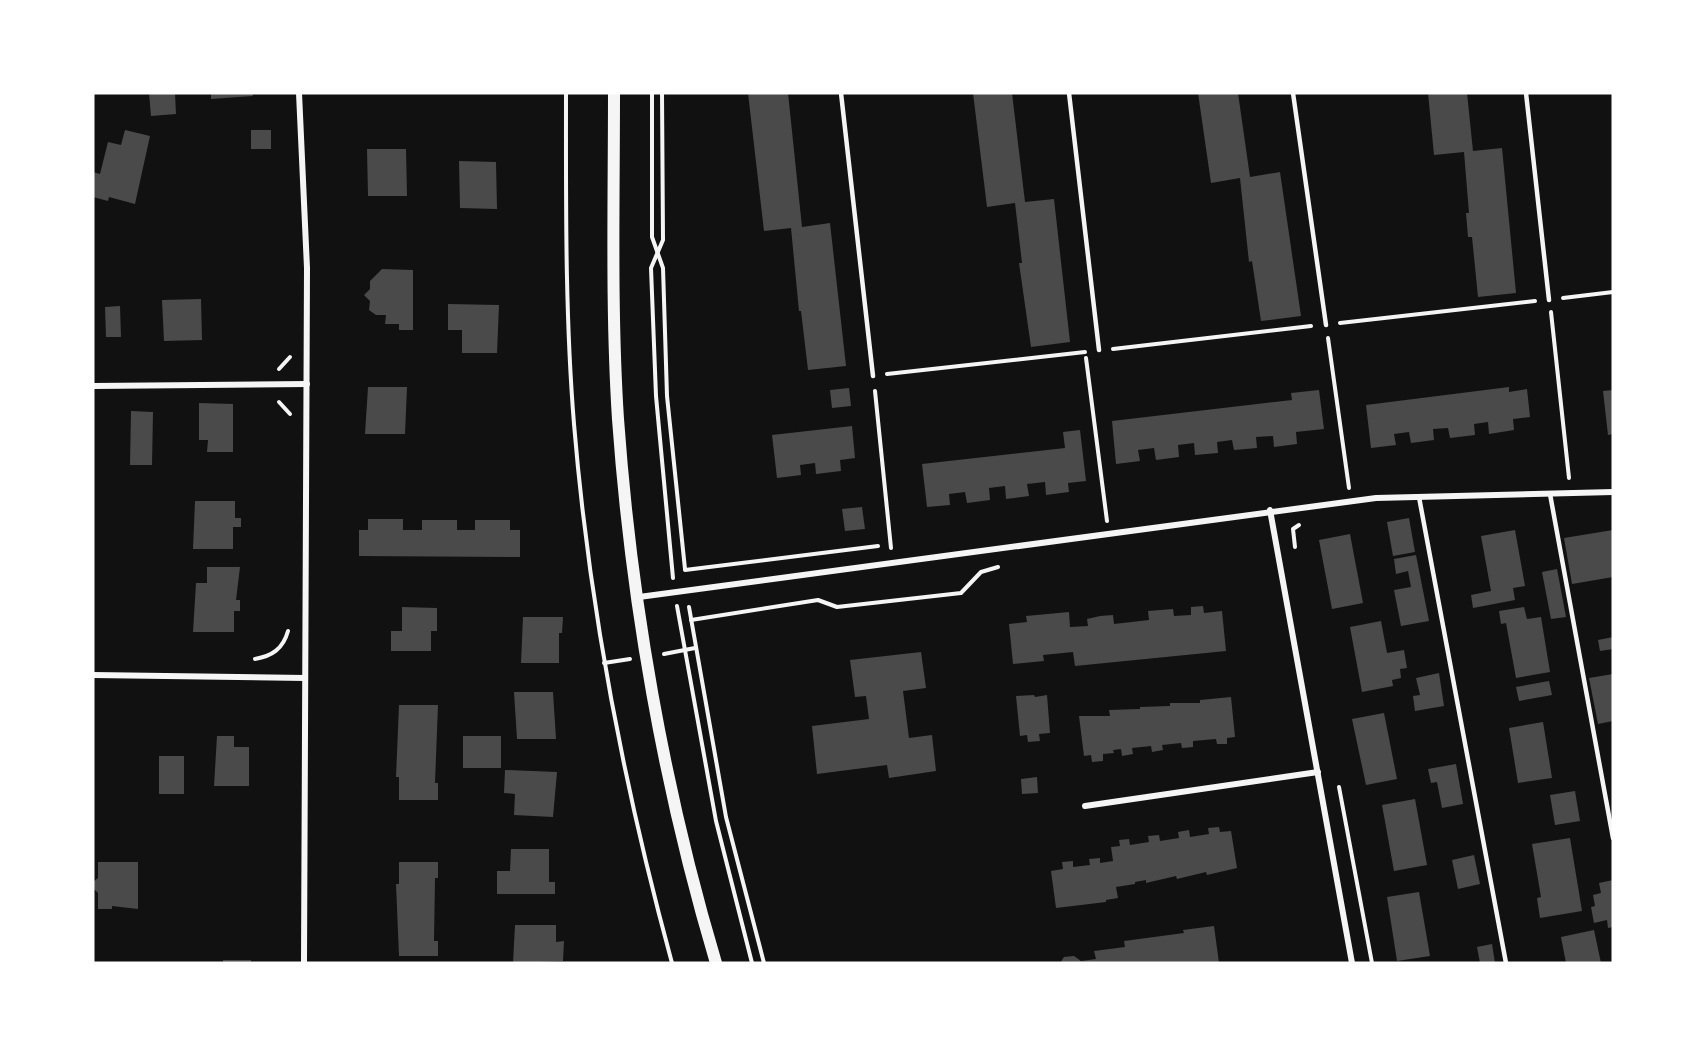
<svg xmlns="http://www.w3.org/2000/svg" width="1706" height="1056" font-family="'Source Sans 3',sans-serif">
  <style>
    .building { fill: #4a4a4a }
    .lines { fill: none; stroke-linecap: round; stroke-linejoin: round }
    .path { stroke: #f5f5f5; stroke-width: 4 }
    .service { stroke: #f5f5f5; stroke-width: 4.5 }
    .minor { stroke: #f5f5f5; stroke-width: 6 }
    .secondary { stroke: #f5f5f5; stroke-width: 12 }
  </style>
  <rect width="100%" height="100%" fill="#111"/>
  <g class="building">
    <polygon points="149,93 175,93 176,114 151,116"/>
    <polygon points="211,93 252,93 253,96 211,99"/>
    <polygon points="748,93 788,93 802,227 830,223 846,366 808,370 801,311 799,311 791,228 764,231"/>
    <polygon points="973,93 1012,93 1025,202 1054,199 1070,342 1031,347 1019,263 1022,263 1015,203 987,207"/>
    <polygon points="1198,93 1238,93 1250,177 1280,172 1301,316 1261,321 1252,261 1249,262 1240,178 1211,183"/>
    <polygon points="1428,93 1467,93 1473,151 1502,148 1516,293 1478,297 1472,237 1468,237 1466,213 1469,213 1464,152 1434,155"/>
    <polygon points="125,130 150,136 135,204 109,197 108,201 93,197 93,172 100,174 108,142 121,145"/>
    <rect x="251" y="130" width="20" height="19"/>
    <polygon points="367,149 406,149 407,196 368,196"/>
    <polygon points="459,161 496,162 497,209 460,208"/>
    <polygon points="382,269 413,270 413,330 399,330 399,324 385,324 386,315 376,315 369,310 370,301 364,295 370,289 370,281"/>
    <polygon points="201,299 202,340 164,341 162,300"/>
    <polygon points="448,304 499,305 497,353 462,353 462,330 448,330"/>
    <polygon points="120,306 121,337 106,337 105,307"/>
    <polygon points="368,387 407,387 405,434 365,434"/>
    <polygon points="1509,387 1509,392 1527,389 1530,417 1513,419 1514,430 1489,434 1488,422 1474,424 1475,435 1450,438 1448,428 1433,429 1434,440 1411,443 1409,432 1394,434 1396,445 1371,448 1366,405"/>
    <polygon points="849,388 851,406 832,408 830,390"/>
    <polygon points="1319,390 1324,429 1296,432 1297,444 1274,447 1273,436 1256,437 1257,448 1234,450 1232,440 1217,442 1218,453 1195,455 1194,443 1178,445 1179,457 1156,460 1154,448 1138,450 1140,461 1116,464 1112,421 1292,400 1291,393"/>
    <polygon points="1613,390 1613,434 1608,435 1603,391"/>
    <polygon points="199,403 233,404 233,452 207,452 208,440 199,440"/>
    <polygon points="131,411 153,412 152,465 130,465"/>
    <polygon points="852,426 855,458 840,460 841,471 816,474 815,463 800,465 801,475 777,478 772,435"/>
    <polygon points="1080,430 1086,481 1068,483 1069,492 1046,495 1045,482 1027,484 1029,496 1006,499 1005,486 989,488 990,500 967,503 965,492 949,494 950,505 927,507 922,464 1065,448 1063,432"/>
    <polygon points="195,501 235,501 235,518 241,518 241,527 233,527 233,549 193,549"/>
    <polygon points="862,507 865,529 845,531 842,509"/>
    <polygon points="1409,518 1415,552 1393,556 1387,522"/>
    <polygon points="368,519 403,519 403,530 422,530 422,520 457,520 457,530 475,530 475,520 510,520 510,530 520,530 520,557 359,556 359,530 368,530"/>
    <polygon points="1515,530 1525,586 1513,588 1515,600 1473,608 1471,595 1491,591 1481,536"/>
    <polygon points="1613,530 1613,577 1572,584 1564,538"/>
    <polygon points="1350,534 1363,603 1332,609 1319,540"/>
    <polygon points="1416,555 1429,621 1401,626 1394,590 1411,587 1408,571 1396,574 1394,559"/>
    <polygon points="207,567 240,567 236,600 240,600 240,611 234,611 234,632 193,632 196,583 207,583"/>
    <polygon points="1557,569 1566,617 1551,619 1542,572"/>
    <polygon points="1203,606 1204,613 1222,611 1226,651 1075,666 1073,652 1043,655 1044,661 1013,664 1009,624 1027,622 1026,616 1069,612 1070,627 1088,626 1087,619 1100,616 1113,615 1114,624 1149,620 1148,611 1173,609 1174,616 1191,615 1191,607"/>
    <polygon points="402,607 437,608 437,631 431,631 431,651 391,651 391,631 402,631"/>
    <polygon points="1524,607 1527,619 1541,617 1550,672 1516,678 1506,623 1501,624 1499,611"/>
    <polygon points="523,617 563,617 562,633 559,633 559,663 521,663"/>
    <polygon points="1381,621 1387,653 1404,650 1407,668 1400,669 1401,678 1392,680 1393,686 1362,692 1350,627"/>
    <polygon points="1613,637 1613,649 1600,651 1598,640"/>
    <polygon points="921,652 926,688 903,691 909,738 932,735 936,771 889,778 887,765 817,774 812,726 869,719 866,696 855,697 850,660"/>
    <polygon points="1439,673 1444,706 1415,711 1413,696 1420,695 1416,678"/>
    <polygon points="1613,674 1613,721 1598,724 1589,678"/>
    <polygon points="1549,681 1552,695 1519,701 1516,687"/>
    <polygon points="514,692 553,692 556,739 517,739"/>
    <polygon points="1034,695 1035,697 1047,695 1050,733 1039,734 1040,741 1028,742 1027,735 1020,736 1016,696"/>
    <polygon points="1231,697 1235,737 1227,738 1227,744 1217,744 1216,739 1193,741 1193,747 1182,748 1181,743 1162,745 1163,750 1152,752 1151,746 1132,748 1133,754 1122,756 1121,749 1113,750 1114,753 1103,754 1103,761 1092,762 1091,755 1084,756 1079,716 1110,716 1109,710 1140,709 1140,707 1170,706 1170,703 1200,703 1200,700"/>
    <polygon points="399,705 438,705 435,783 438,783 438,800 399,800 399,777 396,777"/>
    <polygon points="1384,713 1397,779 1366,785 1352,719"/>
    <polygon points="1543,722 1552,778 1518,783 1509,728"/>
    <polygon points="217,736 234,736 234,747 249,747 249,786 214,786"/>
    <rect x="463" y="736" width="38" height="32"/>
    <rect x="159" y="756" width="25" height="38"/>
    <polygon points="1456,764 1463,804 1442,808 1437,782 1431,783 1428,769"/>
    <polygon points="505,770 557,772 553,817 514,815 515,794 504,793"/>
    <polygon points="1037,777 1038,793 1022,794 1021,779"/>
    <polygon points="1575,791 1580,821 1555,825 1550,795"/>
    <polygon points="1415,799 1427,865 1394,871 1382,805"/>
    <polygon points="1219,827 1220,832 1231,831 1237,868 1207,875 1206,872 1177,879 1176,876 1146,883 1146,880 1135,882 1135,884 1116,887 1118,898 1106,900 1106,902 1056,908 1051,871 1063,869 1062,862 1073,861 1073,867 1090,865 1089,859 1100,858 1100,863 1113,861 1111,847 1120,846 1119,840 1129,839 1130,845 1149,842 1148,836 1159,835 1160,841 1179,838 1178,832 1189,830 1190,837 1209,834 1208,828"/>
    <polygon points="1570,838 1582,911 1540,918 1537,898 1541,897 1532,844"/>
    <polygon points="511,849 549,849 549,882 555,882 555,894 497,894 497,871 510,871"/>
    <polygon points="1474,855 1480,884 1458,889 1452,860"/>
    <polygon points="98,862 138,862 138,909 112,906 112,909 98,909 98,893 94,889 93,882 98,878"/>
    <polygon points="399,862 438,862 438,878 435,878 434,941 438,941 438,956 399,956 396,884 399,884"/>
    <polygon points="1613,880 1613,927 1608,928 1607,920 1594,923 1591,907 1595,906 1593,895 1601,893 1599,883"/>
    <polygon points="1419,892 1430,956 1397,961 1387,897"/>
    <polygon points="515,925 556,925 556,942 564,941 563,961 513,963"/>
    <polygon points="1214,926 1219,963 1060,963 1064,957 1074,956 1081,961 1096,959 1094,951 1125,947 1124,941 1184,933 1183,930"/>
    <polygon points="1594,930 1601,963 1566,963 1561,937"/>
    <polygon points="1492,944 1495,963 1480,963 1477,947"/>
    <rect x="223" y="960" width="28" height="3"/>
  </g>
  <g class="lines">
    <g class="path">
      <path d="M566 93C566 203 565 314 574 424 589 606 624 787 672 963"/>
      <polyline points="652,93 652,237 663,268 667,396 685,569"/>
      <polyline points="662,93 663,240 651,268 656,396 673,578"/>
      <polyline points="1563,298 1613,292"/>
      <polyline points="1551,312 1569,478"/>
      <polyline points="1340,323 1535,301"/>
      <polyline points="1328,338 1349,488"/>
      <polyline points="1113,349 1311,326"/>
      <polyline points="1086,358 1107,521"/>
      <polyline points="279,369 290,357"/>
      <polyline points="887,374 1085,352"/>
      <polyline points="875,391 891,548"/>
      <polyline points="279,402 290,414"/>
      <polyline points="1295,547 1293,529 1299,525"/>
      <polyline points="685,570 878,546"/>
      <polyline points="677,606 716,821 752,963"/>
      <polyline points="689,607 726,817 764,963"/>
      <polyline points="691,620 818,600 837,607 961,593 981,572 998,567"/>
      <polyline points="664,654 695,648"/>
      <path d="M255 659C272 656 283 649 288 631"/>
      <polyline points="604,663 630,659"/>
      <polyline points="1339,787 1372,963"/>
    </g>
    <g class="service">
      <polyline points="841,93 873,376"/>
      <polyline points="1069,93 1099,350"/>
      <polyline points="1293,93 1326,325"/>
      <polyline points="1526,93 1549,300"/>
      <polyline points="1550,494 1613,838"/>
      <polyline points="1419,497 1506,963"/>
    </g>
    <g class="minor">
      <polyline points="299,93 307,268 304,963"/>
      <polyline points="93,386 307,384"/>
      <polyline points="1270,510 1352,963"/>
      <polyline points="639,597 1376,498 1613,492"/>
      <polyline points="93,675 305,678"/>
      <polyline points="1085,806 1318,772"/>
    </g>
    <path class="secondary" d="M614 93C614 201 611 311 618 419 631 601 664 789 716 963"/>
  </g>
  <rect width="1706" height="1056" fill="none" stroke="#ffffff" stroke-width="189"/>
</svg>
